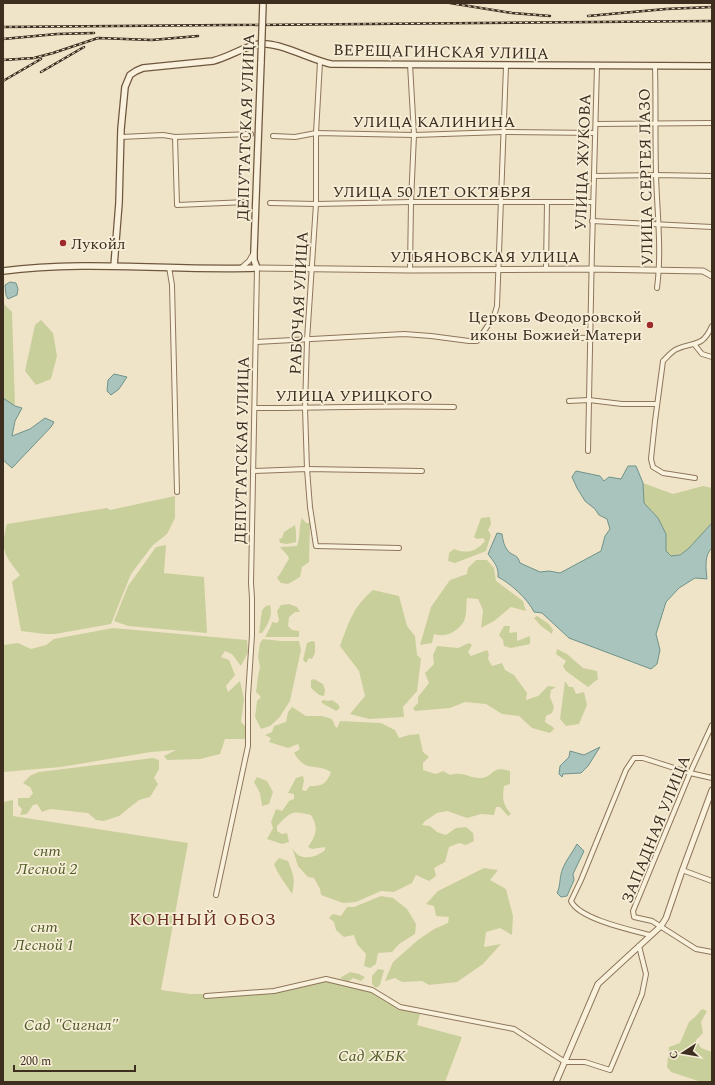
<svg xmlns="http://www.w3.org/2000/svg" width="715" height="1085" font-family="Spectral,serif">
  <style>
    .green { fill: #c9cf9b }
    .water { fill: #a9c4bc; stroke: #6f938a }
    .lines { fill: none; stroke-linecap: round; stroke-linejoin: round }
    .minor-casing { stroke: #8d765c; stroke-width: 6 }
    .tertiary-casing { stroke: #8d765c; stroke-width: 7 }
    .secondary-casing { stroke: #6f573f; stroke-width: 8 }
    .minor { stroke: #faf1dc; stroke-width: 4 }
    .tertiary { stroke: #faf1dc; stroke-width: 5 }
    .secondary { stroke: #faf1dc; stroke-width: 5.5 }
    .rail-casing { stroke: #3d2e20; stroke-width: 2.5 }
    .rail { stroke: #f7eed8; stroke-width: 1; stroke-dasharray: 3; stroke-linecap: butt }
    .secondary-bridge-casing { stroke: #6f573f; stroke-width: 8; stroke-linecap: butt }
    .secondary-bridge { stroke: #faf1dc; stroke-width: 5.5 }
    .poi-dot { fill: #9e2a2b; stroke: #f7eed8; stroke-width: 1.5 }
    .labels { text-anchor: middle; stroke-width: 3.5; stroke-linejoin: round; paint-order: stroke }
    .street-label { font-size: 16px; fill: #3d2e20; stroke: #f7eed8 }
    .poi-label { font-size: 16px; fill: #3d2e20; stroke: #f7eed8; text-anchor: start }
    .park-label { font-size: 16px; font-style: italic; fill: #4d5a26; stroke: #f7eed8 }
    .neighbourhood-label { font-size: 17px; letter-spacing: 1px; fill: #6b2e1e; stroke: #f7eed8 }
  </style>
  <rect width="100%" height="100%" fill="#f0e4c8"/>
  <g class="green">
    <polygon points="3,303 12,312 15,406 3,398"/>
    <polygon points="41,320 53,333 57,356 51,379 36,385 25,371 35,325"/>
    <polygon points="643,483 673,494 703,486 712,488 712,523 688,549 680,555 671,556 666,551 666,534 658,518 644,503"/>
    <path d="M175 496V518L167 534 153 545 131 574 111 624 55 634H45L21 631 12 582 20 575C4 555 0 549 7 524L107 508 110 510Z"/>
    <path d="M490 517 491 524 488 530 491 535 486 551 455 563 448 561 449 553 454 549C466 554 476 552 485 541L483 538 477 539 474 537 481 518Z"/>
    <path d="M302 518 306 523H310L309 562 302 567 300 577 288 584 281 583 277 578C282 572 284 566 289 559L288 556 280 547 297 546C301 537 298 527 302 518Z"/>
    <polygon points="295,525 296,532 296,542 287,544 280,543 279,539 282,538 284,532"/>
    <polygon points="166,545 164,573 204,577 207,633 128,626 114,621 128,586 156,547"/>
    <path d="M476 560H487L494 568 496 581 523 601 526 611 511 607 494 621 481 628 483 610 478 599 467 598C466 605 467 615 464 621 458 632 445 638 434 634L432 643 420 645 431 607 450 580 467 574 468 568Z"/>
    <path d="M373 590 399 596 407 626 415 636 417 655 421 659 417 691 403 707 404 717 369 719 350 714 365 696 359 671 340 646C349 622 353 607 373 590Z"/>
    <polygon points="289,604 297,607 300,612 295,612 289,617 288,626 292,630 299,631 299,637 265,637 271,626 272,622 277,623 279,620 277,611 281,605"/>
    <path d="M270 605C273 616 268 624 262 633H259L262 610 266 606Z"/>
    <polygon points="537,616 549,624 553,630 552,634 541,626 534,618"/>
    <polygon points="504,626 510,626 509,633 517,632 517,641 530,636 530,644 511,648 504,646 503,640 499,635"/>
    <polygon points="113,628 247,640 248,652 241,666 232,654 225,651 221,657 229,660 235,675 226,686 228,692 240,681 244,699 241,722 247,728 246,739 225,739 220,754 200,759 167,760 164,756 176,750 151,752 61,767 3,772 3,645 18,643 31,649 46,645 54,639"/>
    <polygon points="263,639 281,641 299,641 301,650 290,701 279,718 270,726 261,729 255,717 257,701 261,697 256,692 258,676 260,667 258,657 260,643"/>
    <polygon points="312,641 315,642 315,653 312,659 309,658 306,663 303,660 307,643"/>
    <polygon points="469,643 472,645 468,652 471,656 487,650 489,654 488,659 492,666 502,663 505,670 514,675 527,693 526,700 538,696 548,686 556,687 551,690 550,697 554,707 552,713 546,716 545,722 553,727 554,729 550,733 532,728 519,716 502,714 486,704 465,702 450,708 415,711 413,708 418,703 418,697 429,683 425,673 434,664 433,655 437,646 458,648"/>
    <polygon points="557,649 567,654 583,668 597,671 598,679 588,687 566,671 563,666 566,661 556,654"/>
    <polygon points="314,679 323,684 325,690 324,696 319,695 311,688 311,680"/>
    <polygon points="565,681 569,687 573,687 576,694 584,692 587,705 579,724 566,726 560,719"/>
    <path d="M323 700 328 701 332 700 338 704 340 708 336 711C331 707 325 706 321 702Z"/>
    <path d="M292 707 306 716H322L332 719 335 726 337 728 340 721 381 723 395 730 399 738 409 735 419 734 423 752 429 757 423 763V770L436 774 443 771 450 775C465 771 469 779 481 778 495 777 490 765 510 771V784L504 786C502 798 503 805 511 814L508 816 500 807H496L494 815 481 814 467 818 447 811 437 813 425 821 422 825 430 826 437 832 446 835 456 828 466 827 473 833 474 841 466 845 459 843 449 847 445 862 434 868 436 876 429 881 416 875 412 883 394 892 381 891 356 902 343 903 321 895 320 889 314 878 308 877 298 866 292 847C293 850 296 853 298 855 307 860 318 856 325 850V847L312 849 308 847C316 835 319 828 311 815 291 810 291 812 277 826V831L282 834 287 833 289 842 282 844 267 839 273 828 271 822 276 809 282 811 289 801 294 799V794L288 793 296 778 303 776 304 781 302 790 306 791 310 786C323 786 326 784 331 772 314 762 307 774 294 753L300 749 298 744 288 748 269 742 271 738 265 735 272 732 274 726 286 722 288 712Z"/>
    <polygon points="153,758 159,760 159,769 154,778 158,784 150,797 139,800 119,816 104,821 96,820 88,813 50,809 42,812 37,804 33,805 27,814 20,815 22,809 18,805 18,798 29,798 33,793 30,787 23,783 31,775 39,772"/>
    <polygon points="257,777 267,781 273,792 269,804 262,806 260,793 254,782"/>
    <polygon points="13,800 13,816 188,843 161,990 190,994 203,994 203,995 220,997 281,992 328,981 371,992 398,1008 420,1014 417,1025 462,1037 445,1082 3,1082 3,802"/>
    <path d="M279 858 288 861C293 874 296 880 292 894 286 884 278 875 274 864Z"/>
    <polygon points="484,868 498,870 490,880 506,889 513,916 512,935 500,928 486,932 484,947 501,944 483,964 457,982 429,985 422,981 402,982 395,978 385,981 393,962 418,940 434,929 448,923 449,917 436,916 434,906 426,904 438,891"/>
    <polygon points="381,896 393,898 407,909 416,924 415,934 399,944 392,952 378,953 376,964 370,968 364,966 366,954 357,944 354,935 344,937 336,930 334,922 329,918 333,914 341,916 347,907 354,907"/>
    <polygon points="378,969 384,970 380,985 376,988 372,984 372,976"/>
    <polygon points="350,972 359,974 365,977 361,981 353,978 348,982 340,978"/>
    <polygon points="702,1009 707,1011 701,1022 703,1033 696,1040 701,1048 712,1052 712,1082 701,1082 671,1072 667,1067 669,1047 680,1043 689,1022 696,1016"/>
  </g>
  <g class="water">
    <polygon points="10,282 16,283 18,289 17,295 8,299 6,295 5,285"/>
    <polygon points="114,374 127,377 119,389 111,395 107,391 108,380"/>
    <polygon points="3,398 15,406 22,408 15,421 12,436 30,429 45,418 54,422 51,427 12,468 3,460"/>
    <path d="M628 466H636L643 483 644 503 658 518 666 534V551L671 556 680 555 688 549 712 523V548C704 555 706 569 707 579L695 578 679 588 666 602 656 634 660 650 657 664 651 669 569 638 542 613 534 612C528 599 510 583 498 577 499 567 494 562 488 554L497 533 502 534C503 540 504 547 509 552 515 557 517 554 520 563L540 572 549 571 560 573 601 551 605 536 610 529 607 519 599 515 595 509 585 501 577 488 572 477 576 471 600 476 604 481 609 477 621 479Z"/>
    <polygon points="600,747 588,766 581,773 563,774 562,777 559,774 560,766 569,757 570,751 584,755"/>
    <path d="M577 844 584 851 573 874 574 880 567 896 561 897 557 893C561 885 559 877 563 868 566 860 573 852 577 844Z"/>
  </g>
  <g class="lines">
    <g class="minor-casing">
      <g id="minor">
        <polyline points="320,62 316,133 316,204 307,340 305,408 307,469 310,507 316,546 399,548"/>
        <path d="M655 66C656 102 655 138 656 174 657 212 662 250 657 288"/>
        <polyline points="596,124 712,123"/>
        <polyline points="273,136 295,137 316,133 414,135 503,132 595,133"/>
        <polyline points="121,137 163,135 175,137 251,134"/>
        <polyline points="175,137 177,205 247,202"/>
        <polyline points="594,176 656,175 712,176"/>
        <polyline points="270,203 316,204 411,202 593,202"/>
        <polyline points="592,221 712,227"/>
        <polyline points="169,267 172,285 177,492"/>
        <polyline points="241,268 249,261 253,254"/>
        <polyline points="546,269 547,202"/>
        <polyline points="410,270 411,202 414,135 410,64"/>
        <polyline points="532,337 591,338"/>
        <polyline points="256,342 404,334 431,336 469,341 477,341 479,339 494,316 497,306 506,66"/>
        <polyline points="694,344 702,354 712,357"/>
        <polyline points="569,401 589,400 622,404 657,404"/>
        <path d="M255 408C321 408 387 405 454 407"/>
        <path d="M588 451C590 323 593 194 597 66"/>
        <polyline points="253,471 307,469 422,471"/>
        <path d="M695 478 663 473 653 467 651 459 655 421 663 361C667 357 672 351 677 349 695 341 702 348 712 326"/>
        <polyline points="712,725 690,773 633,911 634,917 652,921 696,949 712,952"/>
        <polyline points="682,870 712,881"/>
        <polyline points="216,895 248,746 248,696 252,635 252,598 251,583 257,268"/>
        <path d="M650 935C631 930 579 919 571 901L581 880 626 770 634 758H643L690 773 712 778"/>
        <polyline points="206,996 274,991 326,979 372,990 400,1007 514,1029 565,1062 585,1062 610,1070 642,994 646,974 639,946"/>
      </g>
    </g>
    <g class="tertiary-casing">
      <g id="tertiary">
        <polyline points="257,268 410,270 591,269 703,271 712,276"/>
        <polyline points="556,1082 598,984 661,926 666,918 681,874 712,790"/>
      </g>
    </g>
    <g class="secondary-casing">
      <g id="secondary">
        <path d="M114 266 119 203 121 129 125 87 130 75 136 71 143 68 213 61C229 57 243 47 259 44 277 41 311 60 331 64L712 66"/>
        <path d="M3 271C88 260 173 271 257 268L254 260V251L261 62"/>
      </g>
    </g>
    <use href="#minor" class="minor"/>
    <use href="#tertiary" class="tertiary"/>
    <use href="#secondary" class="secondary"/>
    <g class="rail-casing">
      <g id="rail">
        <polyline points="450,3 512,13 550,16"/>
        <polyline points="588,16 666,9 712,7"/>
        <polyline points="3,27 712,21"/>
        <polyline points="3,39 57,34 94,33"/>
        <polyline points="3,60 34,58 53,53 98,38 152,40 198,36"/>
        <polyline points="41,72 84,47"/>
        <polyline points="3,81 41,59"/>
      </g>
    </g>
    <use href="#rail" class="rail"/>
    <g class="secondary-bridge-casing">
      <polyline id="secondary-bridge" points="261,62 263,3"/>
    </g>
    <use href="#secondary-bridge" class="secondary-bridge"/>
  </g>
  <g class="poi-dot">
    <circle cx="63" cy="243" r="4"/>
    <circle cx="650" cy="325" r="4"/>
  </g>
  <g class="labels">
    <g class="street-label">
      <text transform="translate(441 51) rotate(1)" y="6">ВЕРЕЩАГИНСКАЯ УЛИЦА</text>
      <text x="434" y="127">УЛИЦА КАЛИНИНА</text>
      <text transform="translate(245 127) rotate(-88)" y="6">ДЕПУТАТСКАЯ УЛИЦА</text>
      <text transform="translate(582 162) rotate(-88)" y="6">УЛИЦА ЖУКОВА</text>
      <text transform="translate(645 177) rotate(-91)" y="6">УЛИЦА СЕРГЕЯ ЛАЗО</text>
      <text x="432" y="197">УЛИЦА 50 ЛЕТ ОКТЯБРЯ</text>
      <text x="485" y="262">УЛЬЯНОВСКАЯ УЛИЦА</text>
      <text transform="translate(298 303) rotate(-87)" y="6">РАБОЧАЯ УЛИЦА</text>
      <text x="354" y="401">УЛИЦА УРИЦКОГО</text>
      <text transform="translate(241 450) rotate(-89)" y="6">ДЕПУТАТСКАЯ УЛИЦА</text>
      <text transform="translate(655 829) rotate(-68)" y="6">ЗАПАДНАЯ УЛИЦА</text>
    </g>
    <g class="poi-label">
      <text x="71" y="249">Лукойл</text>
      <text x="642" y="322" text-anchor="end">Церковь Феодоровской<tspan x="642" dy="18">иконы Божией Матери</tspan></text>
    </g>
    <g class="park-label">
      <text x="47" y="856">снт<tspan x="47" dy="18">Лесной 2</tspan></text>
      <text x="44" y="932">снт<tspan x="44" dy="18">Лесной 1</tspan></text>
      <text x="71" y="1030">Сад "Сигнал"</text>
      <text x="372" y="1061">Сад ЖБК</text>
    </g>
    <g class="neighbourhood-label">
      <text x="203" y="925">КОННЫЙ ОБОЗ</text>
    </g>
  </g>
  <rect width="715" height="1085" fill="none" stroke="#3d2e20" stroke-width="8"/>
  <g transform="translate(683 1053) rotate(258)" stroke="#f7eed8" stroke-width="3" paint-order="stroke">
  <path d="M0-3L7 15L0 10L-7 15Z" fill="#3d2e20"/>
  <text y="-6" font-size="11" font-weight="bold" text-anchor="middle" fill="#3d2e20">С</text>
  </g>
  <path d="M14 1065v6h121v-6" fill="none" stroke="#3d2e20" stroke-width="2"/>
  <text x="20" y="1065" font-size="12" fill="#3d2e20" stroke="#f7eed8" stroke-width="3" paint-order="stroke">200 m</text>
</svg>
